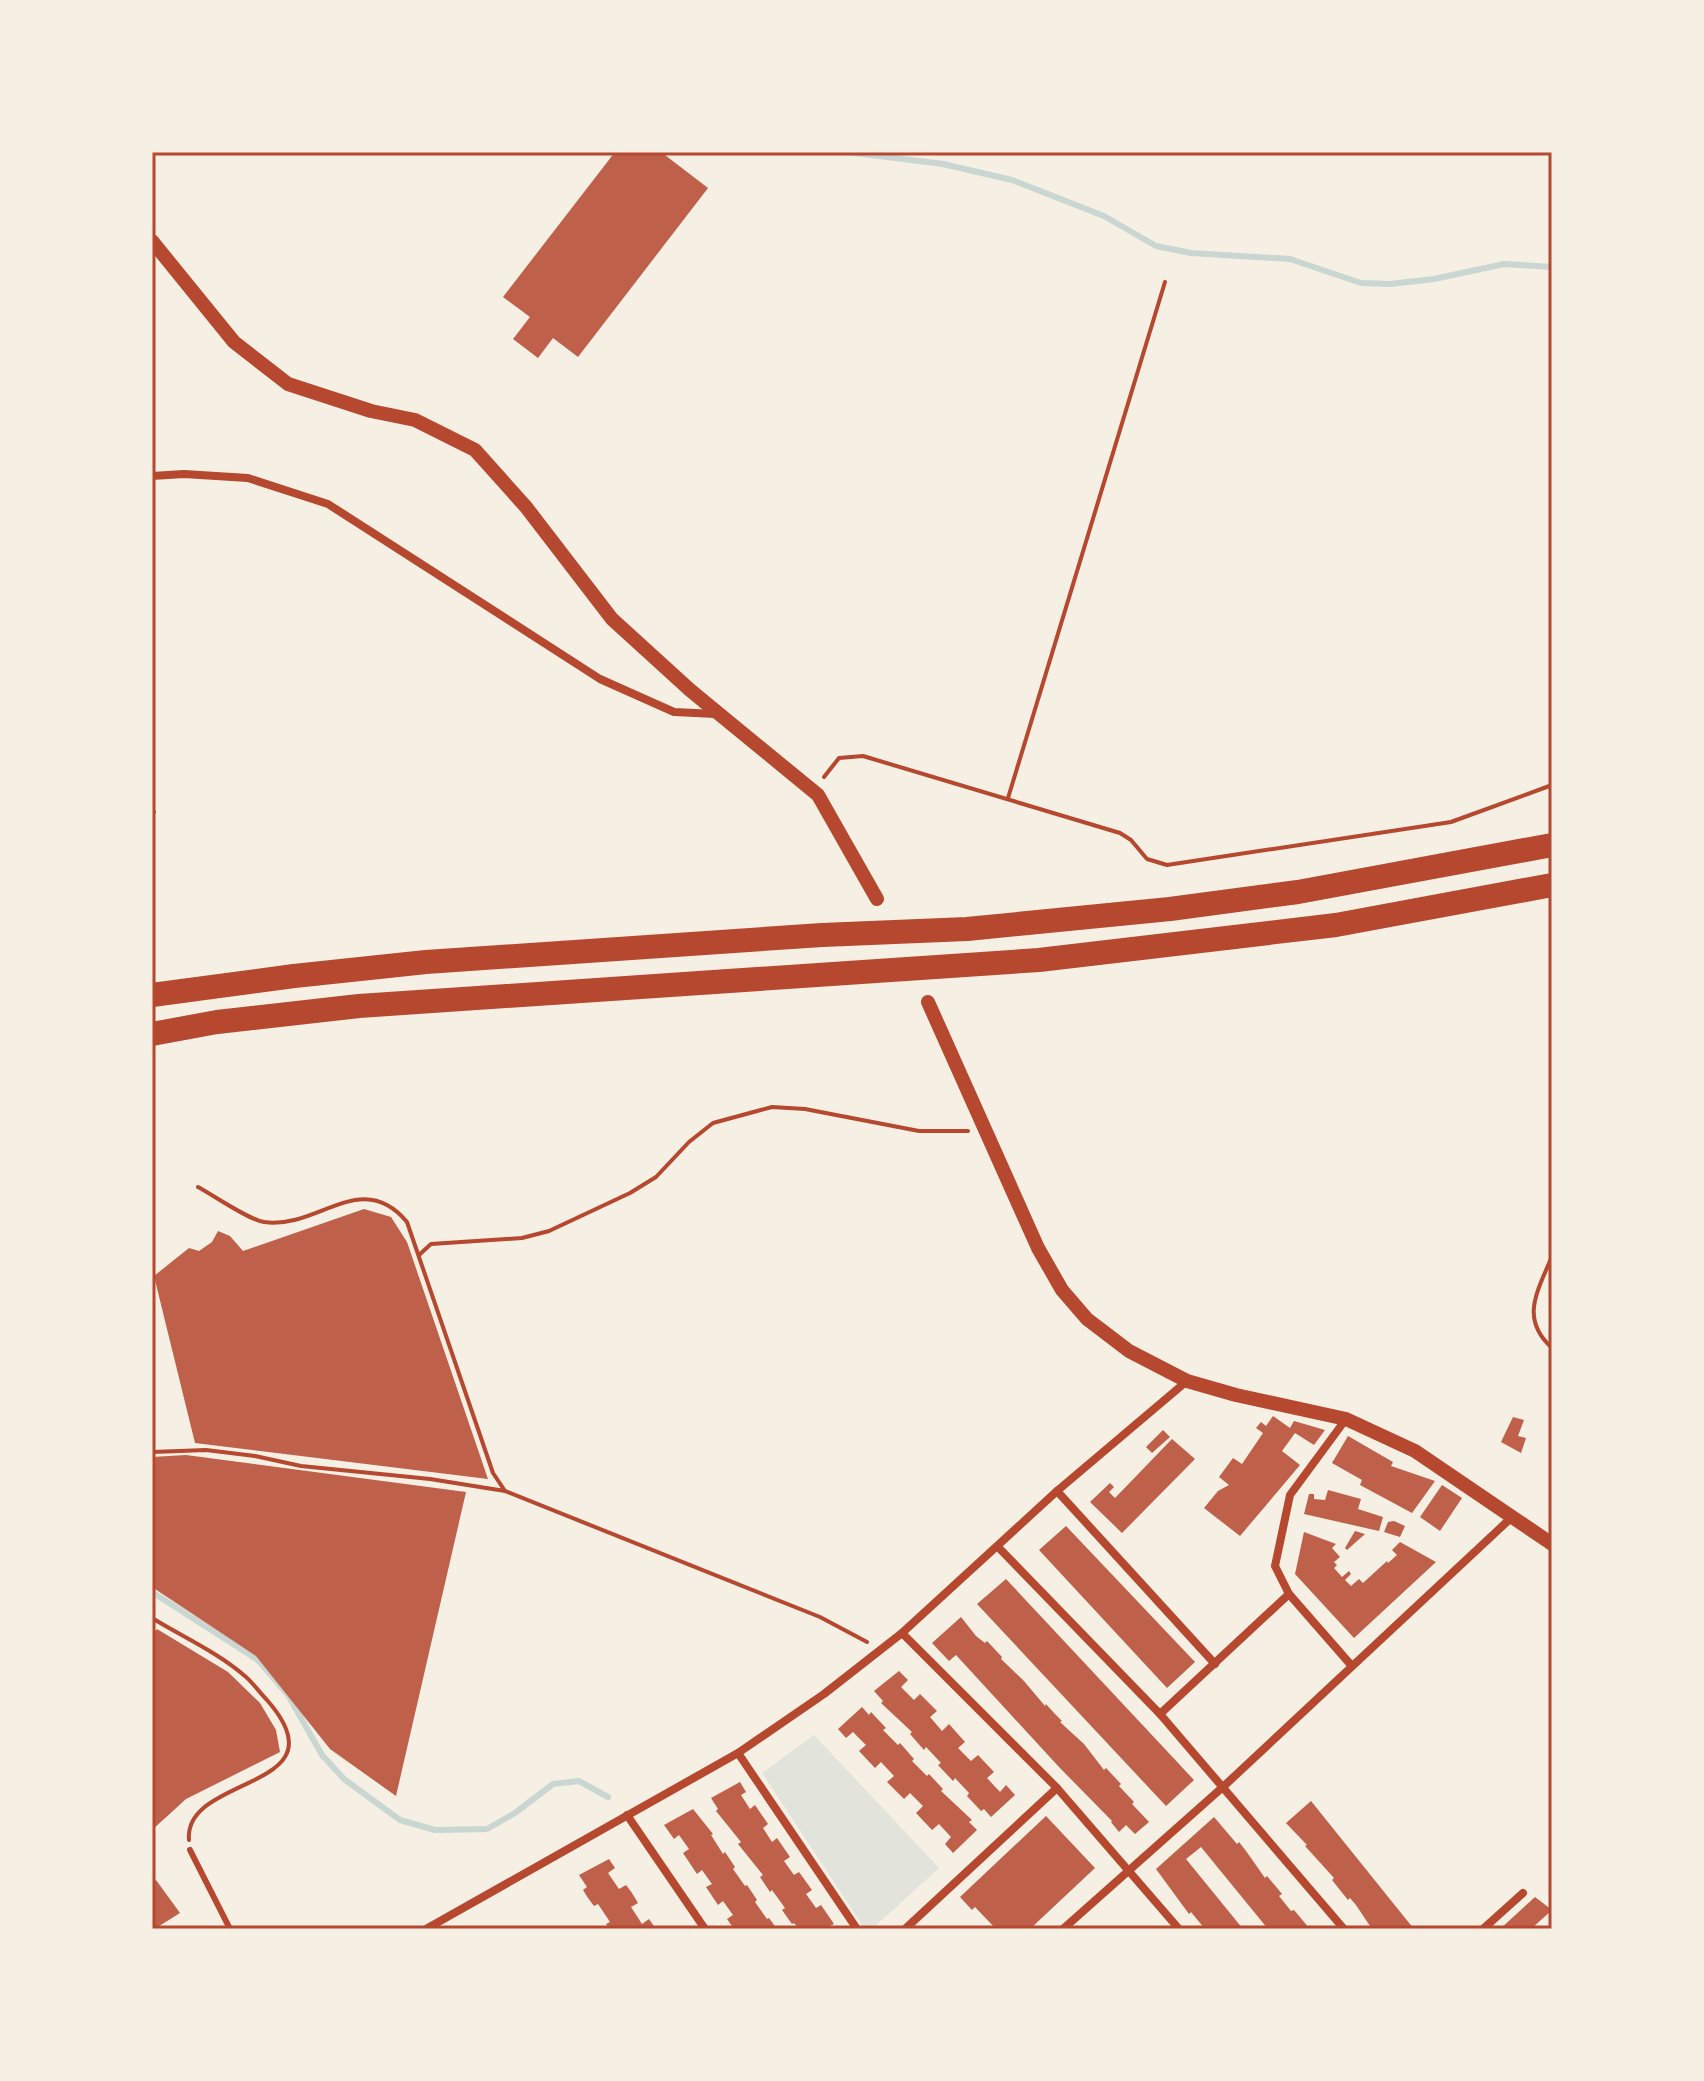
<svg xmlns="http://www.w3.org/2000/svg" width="1704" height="2081" font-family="Cabin,sans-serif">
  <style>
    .green { fill: #e2e4dc }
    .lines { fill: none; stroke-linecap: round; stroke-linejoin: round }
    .stream { stroke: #c9d6d2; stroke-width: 6 }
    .building { fill: #bf614a }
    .path { stroke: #b5482f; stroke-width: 4 }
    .service { stroke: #b5482f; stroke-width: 6 }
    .minor { stroke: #b5482f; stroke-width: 8 }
    .tertiary { stroke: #b5482f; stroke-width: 14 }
    .motorway { stroke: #b5482f; stroke-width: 24 }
    .neatline { fill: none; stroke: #b5482f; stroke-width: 3 }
  </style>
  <rect width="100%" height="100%" fill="#f6efe4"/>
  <polygon class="green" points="814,1735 939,1868 872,1929 865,1929 762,1773"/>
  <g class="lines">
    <g class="stream">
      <polyline points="847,152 943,164 1012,180 1104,216 1156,246 1191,253 1290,259 1361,283 1390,284 1434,279 1504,264 1552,267"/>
      <polyline points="152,1592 258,1660 288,1695 322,1755 344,1779 400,1820 435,1830 487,1829 515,1813 553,1784 579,1781 608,1797"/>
    </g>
  </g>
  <g class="building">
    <polygon points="615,152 661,152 708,188 578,357 553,338 538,358 513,339 530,317 503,297"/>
    <polygon points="364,1209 391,1217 407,1242 488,1479 195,1443 154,1276 189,1248 199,1251 212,1242 218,1231 230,1236 243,1251"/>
    <polygon points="1273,1416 1290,1428 1294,1421 1325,1430 1314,1445 1295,1433 1282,1451 1300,1465 1240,1536 1204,1508 1218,1491 1229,1485 1219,1477 1233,1458 1242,1464 1263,1433 1256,1428 1261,1422 1266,1426"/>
    <polygon points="1513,1417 1524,1420 1518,1436 1526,1438 1521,1453 1501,1442"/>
    <polygon points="1163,1430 1170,1437 1152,1453 1146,1447"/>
    <polygon points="1348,1436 1393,1462 1391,1466 1435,1481 1412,1513 1360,1485 1362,1480 1332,1463"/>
    <polygon points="1172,1439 1195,1459 1122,1533 1090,1502 1110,1483 1114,1487 1109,1492 1115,1498"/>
    <polygon points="186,1455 466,1492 396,1796 330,1749 256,1656 152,1587 152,1457"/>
    <polygon points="1442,1485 1462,1498 1440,1531 1420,1517"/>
    <polygon points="1328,1490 1361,1499 1358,1509 1383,1517 1379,1531 1304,1514 1309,1494 1314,1494 1314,1499 1325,1500"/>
    <polygon points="1394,1521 1405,1526 1400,1537 1384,1532 1388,1522"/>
    <polygon points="1066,1526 1195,1662 1167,1688 1039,1550"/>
    <polygon points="1355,1531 1365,1534 1347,1550 1345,1548"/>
    <polygon points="1304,1532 1336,1544 1332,1548 1340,1557 1334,1562 1337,1565 1334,1568 1342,1577 1349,1571 1351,1574 1345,1580 1351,1586 1359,1579 1363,1583 1387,1561 1388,1563 1397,1555 1392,1550 1400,1542 1436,1562 1354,1638 1295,1574"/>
    <polygon points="1006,1579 1194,1780 1166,1806 977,1604"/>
    <polygon points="961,1617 976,1636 985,1643 987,1641 1002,1657 1001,1659 1024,1681 1045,1706 1046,1704 1054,1713 1062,1721 1060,1722 1084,1744 1104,1770 1106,1768 1121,1784 1119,1786 1134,1802 1132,1804 1149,1822 1135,1834 1126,1825 1119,1832 1111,1822 1112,1821 1059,1767 956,1655 949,1661 932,1643"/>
    <polygon points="157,1629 228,1672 260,1703 276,1730 280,1752 186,1799 152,1830 152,1634"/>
    <polygon points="899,1671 908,1680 901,1687 914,1700 920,1694 937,1711 930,1717 942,1731 949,1724 965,1742 958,1748 971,1761 978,1755 994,1772 987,1778 1000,1792 1006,1785 1015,1795 991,1817 984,1809 981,1811 967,1796 969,1793 955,1778 953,1781 938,1765 941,1763 926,1747 924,1750 910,1734 912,1732 881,1703 883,1701 874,1691"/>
    <polygon points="862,1707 869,1715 871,1712 886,1728 883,1730 898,1745 900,1743 914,1759 912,1761 927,1776 929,1774 943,1789 941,1791 972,1820 969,1822 977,1830 953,1853 945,1844 951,1837 939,1824 932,1830 916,1813 923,1806 910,1793 904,1799 887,1782 894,1776 881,1762 875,1768 859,1751 866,1745 853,1732 846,1738 838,1729"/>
    <polygon points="740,1782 746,1792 741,1795 750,1809 755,1805 768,1824 763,1828 772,1842 777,1838 790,1857 784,1861 794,1875 799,1872 812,1890 806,1894 816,1908 821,1905 834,1924 828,1927 830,1929 799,1929 794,1923 792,1924 782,1910 785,1908 772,1890 770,1892 760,1877 763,1875 738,1844 741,1842 716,1811 718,1809 711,1798"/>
    <polygon points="1311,1801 1393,1903 1414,1929 1372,1929 1356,1905 1350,1898 1348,1900 1332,1880 1334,1878 1305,1846 1307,1845 1286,1823"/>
    <polygon points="693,1809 713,1834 711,1835 723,1854 725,1852 735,1867 733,1869 745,1886 747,1885 757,1900 755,1902 767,1919 769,1918 777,1929 734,1929 727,1919 733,1915 723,1901 718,1905 706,1887 712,1884 702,1870 697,1874 683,1853 689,1849 679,1835 674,1839 664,1825"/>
    <polygon points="1046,1816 1095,1868 1030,1929 996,1929 975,1907 972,1910 960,1897"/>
    <polygon points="1214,1817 1237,1844 1239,1842 1246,1851 1265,1878 1267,1876 1282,1894 1279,1896 1291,1911 1294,1910 1309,1928 1268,1929 1201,1847 1186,1859 1243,1929 1205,1929 1191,1912 1189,1914 1156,1869"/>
    <polygon points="609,1859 615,1868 608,1873 619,1889 626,1885 632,1893 638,1903 631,1907 642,1924 649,1919 656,1929 609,1929 606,1924 610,1922 598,1904 594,1906 588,1898 583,1890 587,1887 579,1875"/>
    <polygon points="156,1880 180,1913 156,1928 152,1922 152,1883"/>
    <polygon points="1535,1897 1552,1910 1531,1929 1500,1929"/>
  </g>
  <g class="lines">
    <g class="path">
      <polyline points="824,777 839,758 863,756 1120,833 1131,840 1147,859 1167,865 1451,822 1552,785"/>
      <polyline points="1008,798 1165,282"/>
      <polyline points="152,811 154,812"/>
      <path d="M198 1187C213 1195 249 1220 264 1222 318 1230 361 1167 407 1222L493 1473 505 1491 820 1617 867 1642"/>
      <polyline points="419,1255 431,1244 522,1238 549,1231 630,1193 656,1177 689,1142 713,1123 772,1107 805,1109 919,1131 968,1131"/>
      <path d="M1552 1256C1538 1291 1519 1318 1552 1348"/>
      <polyline points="152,1452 206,1450 255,1456 301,1466 430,1479 505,1491"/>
      <path d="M152 1618C183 1637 219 1653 246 1677 254 1684 260 1693 267 1700 347 1791 183 1774 189 1840"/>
    </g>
    <polyline class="service" points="190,1850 230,1929"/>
    <g class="minor">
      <polyline points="152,476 184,474 248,478 328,504 600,679 674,712 716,714"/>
      <polyline points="1346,1419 1290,1495 1275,1566 1289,1594 1351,1665"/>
      <polyline points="1057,1491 1215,1664"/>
      <polyline points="998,1547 1160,1714 1344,1929"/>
      <polyline points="902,1633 1057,1788 1179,1929"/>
      <polyline points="1160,1714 1289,1594"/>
      <polyline points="738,1753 857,1929"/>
      <polyline points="627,1815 705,1929"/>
      <polyline points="426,1929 738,1753 824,1694 902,1633 1057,1491 1187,1381"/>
      <polyline points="905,1929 1057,1788"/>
      <polyline points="1063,1929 1224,1786 1511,1518"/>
      <polyline points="1483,1929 1523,1893"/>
    </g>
    <g class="tertiary">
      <polyline points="152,241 234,342 288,384 371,411 415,420 475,450 526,507 612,619 690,690 818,795 877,899"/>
      <polyline points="928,1002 1038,1248 1062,1290 1087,1319 1129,1351 1187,1381 1236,1395 1346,1419 1415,1451 1552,1544"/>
    </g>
    <g class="motorway">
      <polyline points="152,995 294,976 426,962 822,935 967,929 1170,909 1298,892 1552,845"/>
      <polyline points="152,1034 217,1022 359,1006 1039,960 1336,925 1552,885"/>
    </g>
  </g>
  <rect width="1704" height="2081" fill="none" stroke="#f6efe4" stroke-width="308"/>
  <rect x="154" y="154" width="1396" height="1773" class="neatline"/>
</svg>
